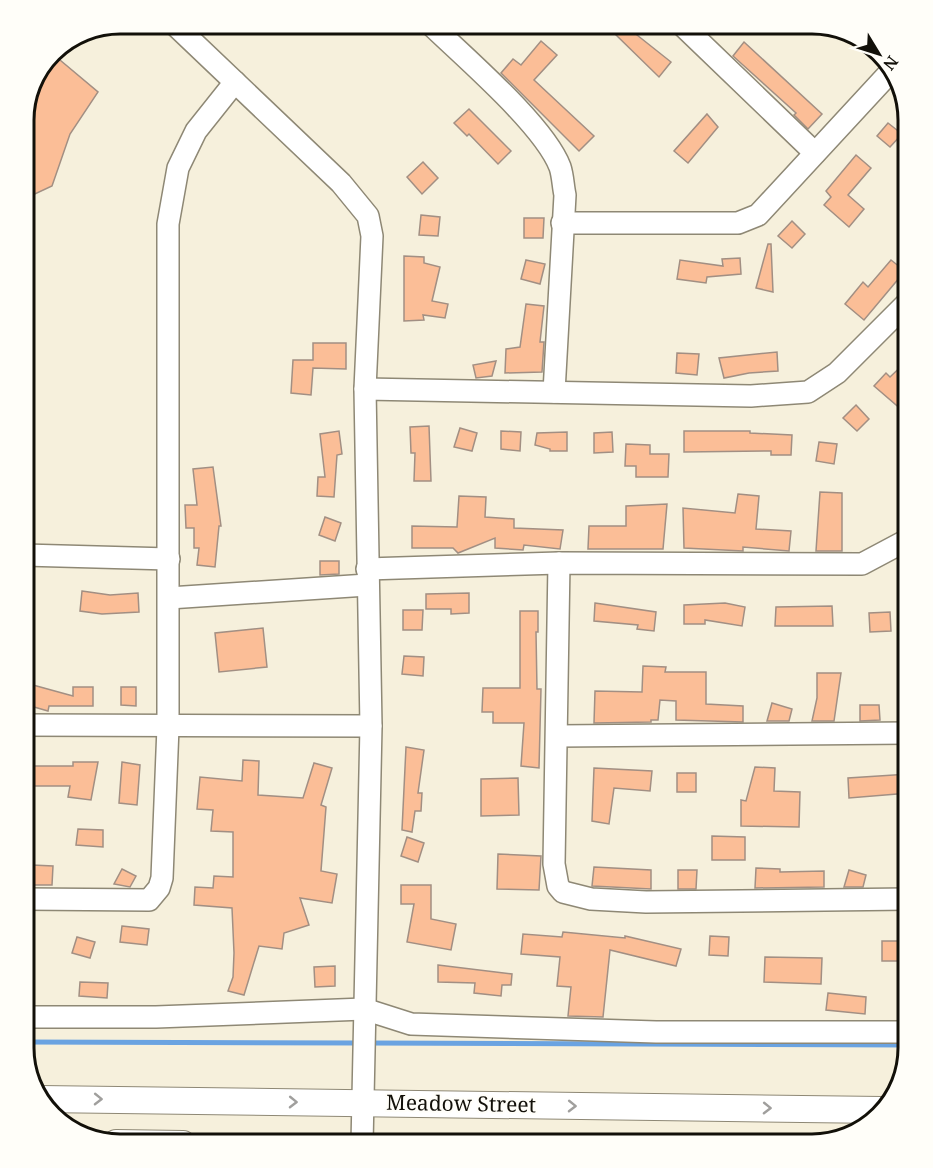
<svg xmlns="http://www.w3.org/2000/svg" width="933" height="1168" font-family="'Noto Serif',serif">
  <style>
    .lines { fill: none; stroke-linecap: round; stroke-linejoin: round }
    .stream { stroke: #6aa3e1; stroke-width: 5 }
    .building { fill: #fbbe97; stroke: #a28f83; stroke-width: 1.5 }
    .minor-casing { stroke: #8e8875; stroke-width: 24 }
    .tertiary-casing { stroke: #8e8875; stroke-width: 28 }
    .minor { stroke: #fff; stroke-width: 21 }
    .tertiary { stroke: #fff; stroke-width: 26 }
    .oneway { stroke: #a09f9d }
    .labels { text-anchor: middle; stroke-width: 4.5; stroke-linejoin: round; paint-order: stroke }
    .street-label { font-size: 21px; fill: #121009; stroke: #fffef9 }
    .rim { fill: none; stroke: #121009; stroke-width: 3 }
  </style>
  <rect width="100%" height="100%" fill="#f6f0dc"/>
  <g class="lines">
    <g class="stream">
      <polyline points="24,1042 358,1043"/>
      <polyline points="368,1043 909,1045"/>
    </g>
  </g>
  <g class="building">
    <polygon points="623,24 631,24 639,33 637,35 671,62 659,77 614,33"/>
    <polygon points="541,41 557,55 534,80 594,136 579,151 501,73 513,59 521,65"/>
    <polygon points="744,42 822,114 808,129 794,115 796,113 733,56"/>
    <polygon points="54,55 98,92 70,134 52,186 24,199 24,114"/>
    <polygon points="469,109 511,151 498,164 469,134 467,136 454,123"/>
    <polygon points="707,114 718,127 688,163 674,151"/>
    <polygon points="888,123 902,134 890,147 877,136"/>
    <polygon points="856,155 871,168 848,195 864,209 849,227 824,205 831,197 826,191"/>
    <polygon points="423,162 438,178 422,194 407,177"/>
    <polygon points="421,215 440,217 438,236 419,235"/>
    <polygon points="524,218 544,218 543,238 524,238"/>
    <polygon points="792,221 805,234 792,248 778,236"/>
    <polygon points="768,244 771,244 773,292 756,288"/>
    <polygon points="404,256 424,257 424,263 440,267 432,301 448,304 445,318 423,315 424,320 404,321"/>
    <polygon points="740,258 741,274 707,277 706,283 677,279 680,260 723,266 722,259"/>
    <polygon points="526,260 545,264 540,284 521,279"/>
    <polygon points="891,260 905,271 864,320 845,304 863,282 868,287"/>
    <polygon points="526,304 544,306 540,342 544,342 542,372 505,373 506,349 520,347"/>
    <polygon points="313,343 346,343 346,369 313,368 311,395 291,393 293,360 313,360"/>
    <polygon points="777,352 778,371 749,373 724,378 719,358"/>
    <polygon points="677,353 699,354 697,375 676,373"/>
    <polygon points="909,359 909,416 874,386 886,373 890,377"/>
    <polygon points="496,361 492,376 476,378 473,365"/>
    <polygon points="856,405 869,419 857,431 843,418"/>
    <polygon points="429,426 431,481 414,481 415,453 411,453 410,427"/>
    <polygon points="460,428 477,433 472,451 454,447"/>
    <polygon points="339,431 342,454 337,455 334,497 317,496 318,477 325,477 320,434"/>
    <polygon points="501,431 521,432 520,451 501,449"/>
    <polygon points="684,431 750,431 750,433 792,435 791,455 771,455 771,451 684,452"/>
    <polygon points="567,432 567,451 550,451 550,449 535,445 537,433"/>
    <polygon points="612,432 613,452 594,453 594,433"/>
    <polygon points="819,442 837,444 834,464 816,461"/>
    <polygon points="626,444 650,445 650,454 669,454 668,477 636,477 636,466 625,466"/>
    <polygon points="213,467 221,526 219,526 215,567 197,565 199,548 194,548 194,528 186,528 185,505 197,505 193,469"/>
    <polygon points="820,492 842,493 842,551 816,551"/>
    <polygon points="738,494 759,496 756,529 791,531 789,551 743,547 743,551 684,548 683,508 735,513"/>
    <polygon points="459,496 486,497 485,517 514,519 514,528 563,530 560,549 524,545 523,550 495,548 495,538 458,553 453,548 412,548 412,526 457,527"/>
    <polygon points="667,504 663,549 588,549 589,526 626,526 626,506"/>
    <polygon points="325,517 341,523 335,541 319,535"/>
    <polygon points="320,561 339,561 339,574 320,575"/>
    <polygon points="82,591 110,595 138,593 139,612 102,614 80,611"/>
    <polygon points="469,593 469,613 451,614 451,609 426,609 426,594"/>
    <polygon points="595,603 656,612 654,631 637,629 638,625 594,621"/>
    <polygon points="725,603 745,607 742,626 705,620 705,624 684,624 684,605"/>
    <polygon points="832,606 833,626 775,626 776,607"/>
    <polygon points="403,610 423,610 422,630 403,630"/>
    <polygon points="520,611 538,611 538,632 536,632 537,689 541,689 539,768 521,766 524,723 493,723 493,712 482,712 483,688 520,688"/>
    <polygon points="890,612 891,631 870,632 869,613"/>
    <polygon points="263,628 267,667 219,672 215,633"/>
    <polygon points="404,656 424,657 423,676 402,674"/>
    <polygon points="643,666 666,667 665,672 706,672 706,704 743,706 743,722 676,720 676,701 660,700 658,720 651,720 651,722 594,723 595,691 642,692"/>
    <polygon points="817,673 841,673 834,721 812,721 817,698"/>
    <polygon points="33,685 73,696 73,687 93,687 93,706 49,706 48,711 27,705"/>
    <polygon points="121,687 136,687 136,706 121,705"/>
    <polygon points="772,703 792,709 789,721 767,721"/>
    <polygon points="860,705 879,705 880,720 860,721"/>
    <polygon points="406,747 424,750 418,793 422,793 421,811 415,811 412,832 402,830"/>
    <polygon points="243,760 259,761 258,795 303,798 314,763 332,768 321,805 326,807 321,871 337,874 332,903 300,898 309,925 284,933 282,949 259,946 244,995 228,991 233,977 234,953 232,908 194,905 195,887 213,888 214,876 233,877 233,832 211,831 213,810 197,809 200,777 242,781"/>
    <polygon points="73,762 98,762 91,800 68,797 70,786 33,786 33,766 73,766"/>
    <polygon points="122,762 140,765 137,805 119,803"/>
    <polygon points="755,767 775,768 774,791 800,792 799,827 741,826 741,800 746,801"/>
    <polygon points="594,768 652,771 650,791 614,788 609,824 592,821"/>
    <rect x="677" y="773" width="19" height="19"/>
    <polygon points="909,774 909,793 849,798 848,778"/>
    <polygon points="518,778 519,815 481,816 481,779"/>
    <polygon points="78,829 103,830 103,847 76,845"/>
    <polygon points="712,836 745,837 745,860 712,860"/>
    <polygon points="407,837 424,843 418,862 401,856"/>
    <polygon points="498,854 541,856 539,890 497,889"/>
    <polygon points="32,865 53,866 52,885 31,885"/>
    <polygon points="594,867 651,870 651,889 592,886"/>
    <polygon points="756,868 780,869 780,872 824,871 824,887 755,888"/>
    <polygon points="122,869 136,876 130,887 114,884"/>
    <polygon points="678,870 697,870 696,889 678,889"/>
    <polygon points="849,870 866,875 863,887 844,887"/>
    <polygon points="401,885 431,885 431,919 456,924 451,950 407,942 414,904 401,904"/>
    <polygon points="122,926 149,929 147,945 120,942"/>
    <polygon points="563,932 625,938 625,936 681,949 676,966 610,950 603,1017 568,1016 571,987 557,986 560,957 521,954 523,934 562,937"/>
    <polygon points="710,936 729,937 728,956 709,955"/>
    <polygon points="77,937 95,942 90,958 72,953"/>
    <rect x="882" y="941" width="25" height="20"/>
    <polygon points="765,957 822,958 821,984 764,982"/>
    <polygon points="438,965 512,974 511,985 502,985 501,996 474,993 475,983 438,982"/>
    <polygon points="335,966 335,986 315,987 314,967"/>
    <polygon points="80,982 108,983 107,998 79,996"/>
    <polygon points="828,993 866,997 865,1014 826,1010"/>
  </g>
  <g class="lines">
    <g class="minor-casing">
      <g id="minor">
        <polyline points="174,24 341,183 368,216 372,236 365,389 371,726 362,1144"/>
        <path d="M430 24C464 57 544 125 560 167 563 176 563 186 565 195L554 392"/>
        <polyline points="681,24 815,153"/>
        <polyline points="562,223 738,223 758,215 893,69"/>
        <polyline points="365,389 751,396 808,392 837,373 909,301"/>
        <polyline points="24,555 169,559"/>
        <polyline points="559,563 554,864 558,886 563,892 591,899 646,902 909,899"/>
        <polyline points="367,569 559,563 862,564 909,539"/>
        <polyline points="169,598 367,585"/>
        <polyline points="24,725 371,726"/>
        <polyline points="558,736 909,733"/>
        <polyline points="24,899 149,900 159,888 162,878 168,727 168,224 178,168 196,131 235,82"/>
        <polyline points="24,1017 156,1017 364,1009 411,1024 656,1032 909,1032"/>
      </g>
    </g>
    <g class="tertiary-casing">
      <g id="tertiary">
        <polyline points="40,1099 882,1110"/>
        <polyline points="116,1143 183,1144"/>
      </g>
    </g>
    <use href="#minor" class="minor"/>
    <use href="#tertiary" class="tertiary"/>
  </g>
  <defs><path id="oneway-chevron" d="M-2-3.5L2.5 0L-2 3.5" fill="none" stroke-width="1.6" stroke-linecap="round" stroke-linejoin="round" transform="scale(1.5)"/></defs>
  <g class="oneway">
    <use href="#oneway-chevron" transform="translate(98 1099) rotate(1)"/>
    <use href="#oneway-chevron" transform="translate(293 1102) rotate(1)"/>
    <use href="#oneway-chevron" transform="translate(572 1106) rotate(1)"/>
    <use href="#oneway-chevron" transform="translate(767 1108) rotate(1)"/>
  </g>
  <g class="labels">
    <g class="street-label">
      <text transform="translate(461 1104) rotate(1)" y="7">Meadow Street</text>
    </g>
  </g>
  <path d="M0 0H933V1168H0ZM120 34H812A86 86 0 0 1 898 120V1048A86 86 0 0 1 812 1134H120A86 86 0 0 1 34 1048V120A86 86 0 0 1 120 34Z" fill="#fffef9" fill-rule="evenodd"/>
  <path class="rim" d="M120 34H812A86 86 0 0 1 898 120V1048A86 86 0 0 1 812 1134H120A86 86 0 0 1 34 1048V120A86 86 0 0 1 120 34Z"/>
  <g transform="translate(879 54) rotate(128)" stroke="#fffef9" stroke-width="4.5" paint-order="stroke">
  <path d="M0-4.5L10 22L0 15L-10 22Z" fill="#121009"/>
  <text y="-9" font-size="16" font-weight="bold" text-anchor="middle" fill="#121009">N</text>
  </g>
</svg>
